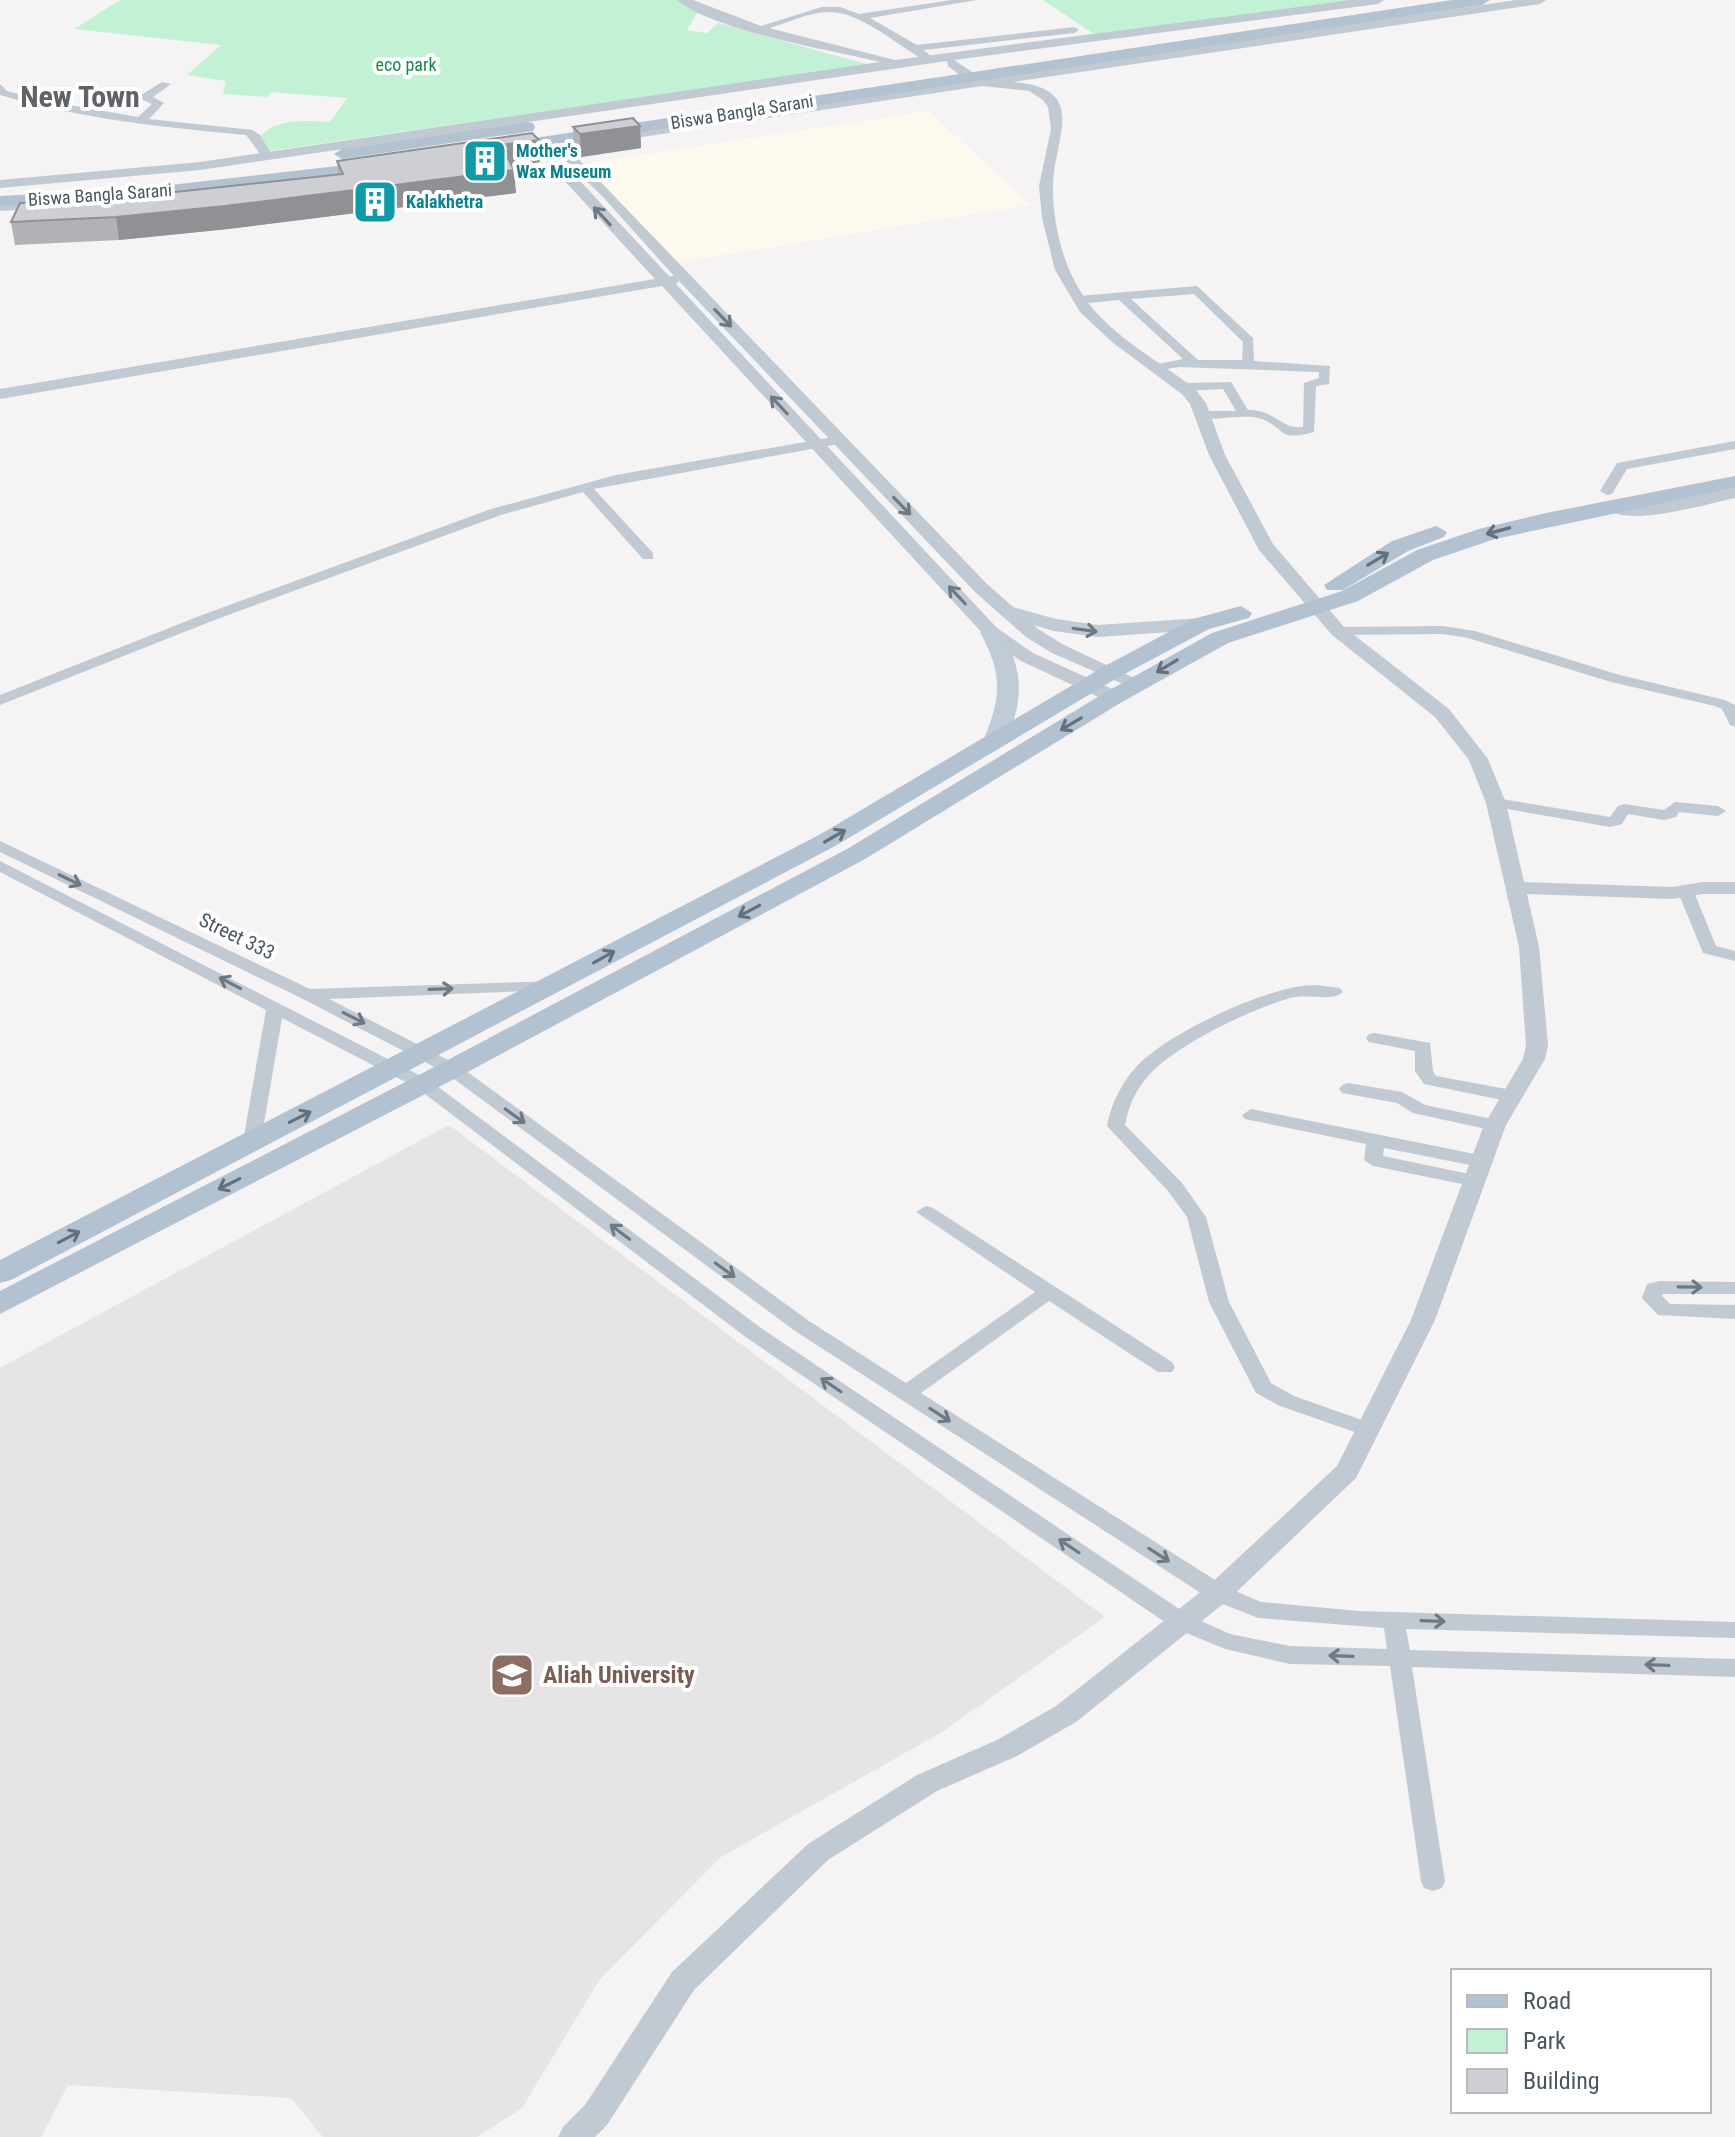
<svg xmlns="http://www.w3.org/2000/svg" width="1735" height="2137" font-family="'Roboto Condensed',sans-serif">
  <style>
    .commercial { fill: #fdf9ef }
    .education { fill: #e6e4e5 }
    .green { fill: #c3f1d5 }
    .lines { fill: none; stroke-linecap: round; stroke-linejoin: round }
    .minor { fill: #c1cad2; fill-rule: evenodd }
    .tertiary { fill: #c1cad2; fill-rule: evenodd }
    .secondary { fill: #c1cbd6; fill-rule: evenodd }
    .primary { fill: #b3c2d1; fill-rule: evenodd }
    .wall { fill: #b0b2b7 }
    .shaded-wall { fill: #909195 }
    .building { fill: #cdcfd5; stroke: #909195; stroke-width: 2 }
    .oneway { stroke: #6e7983 }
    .oneway2 { stroke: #64717d }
    .oneway3 { stroke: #6e7984 }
    .labels { text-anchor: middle; stroke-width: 8; stroke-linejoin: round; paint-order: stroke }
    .far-park-label { font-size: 18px; fill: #17864f; stroke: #fff }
    .far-street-label { font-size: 18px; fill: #4a5661; stroke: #fff }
    .far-culture-label { font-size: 18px; font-weight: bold; fill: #0d838f; stroke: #fff; text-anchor: start }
    .street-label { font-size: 20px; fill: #4a5661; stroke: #fff }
    .near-education-label { font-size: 24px; font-weight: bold; fill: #785e54; stroke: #fff; text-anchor: start }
    .far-town-label { font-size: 30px; font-weight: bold; fill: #5f6368; stroke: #fff }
  </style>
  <rect width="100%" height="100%" fill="#f5f3f3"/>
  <polygon class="commercial" points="929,111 1030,205 675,263 580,164"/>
  <polygon class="education" points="449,1125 1105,1617 942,1732 721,1857 600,1979 522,2108 477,2137 323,2137 291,2098 68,2085 41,2137 0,2137 0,1368"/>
  <g class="green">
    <path d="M120 0H679L699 9 687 30 707 33 718 23 870 65 269 151 259 138C276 117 305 121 330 122L347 98 271 92 267 97 223 94 226 81 187 75 221 45 74 29Z"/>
    <polygon points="1043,0 1356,0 1094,34"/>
  </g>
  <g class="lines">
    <g class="minor">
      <path d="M952 0H977L870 18 917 45 1074 27 1079 30 1074 33 924 50 935 60 930 63C902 50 863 12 830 12 808 12 785 24 763 30L758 27 822 7H840L859 14Z"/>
      <path d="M162 82 171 84 153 97 164 103 149 119 253 130 260 135 273 157 272 159H264L246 135C162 127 81 119 0 95V84L7 91 35 99 138 117 152 104 141 99V95Z"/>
      <path d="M1197 286 1253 338 1254 361 1330 366 1329 384 1316 386 1314 432C1278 442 1287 429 1262 419 1246 413 1216 421 1198 418L1197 415 1203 411H1236L1223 389 1184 391 1178 387 1184 383 1231 382 1248 410C1277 410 1281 430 1303 427L1304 383 1319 378V372L1179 367 1153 371V365L1183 359 1119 300 1079 304 1073 300 1079 296ZM1194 294 1243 342 1242 360H1198L1131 299Z"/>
      <polygon points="839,436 844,437 844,443 594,489 653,553 653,559 643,559 583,492 501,515 212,621 0,705 0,695 202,615 491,509 616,475"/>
      <polygon points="1735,441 1735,449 1627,469 1612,494 1607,495 1600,491 1617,463"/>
      <polygon points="1443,626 1475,631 1620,675 1725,700 1735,705 1735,727 1730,725 1722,709 1715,706 1611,682 1468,638 1443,634 1338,635 1331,631 1338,627"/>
      <polygon points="1496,798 1610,817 1618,806 1624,804 1664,810 1675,802 1718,806 1726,811 1718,816 1679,812 1676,817 1664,820 1628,814 1622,824 1610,827 1490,806 1488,803"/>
      <polygon points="0,841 310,989 558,981 561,985 552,990 329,999 458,1065 809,1321 906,1383 1035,1292 916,1212 926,1206 933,1208 1172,1362 1175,1367 1172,1372 1158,1372 1049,1301 921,1393 1226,1587 1261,1602 1359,1611 1735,1622 1735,1638 1406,1629 1410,1650 1735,1659 1735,1677 1412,1667 1445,1881 1442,1888 1433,1891 1424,1888 1421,1881 1390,1666 1290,1664 1225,1649 1172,1627 747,1338 417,1088 282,1018 261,1141 252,1147 245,1145 243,1141 266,1010 0,872 0,861 429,1080 761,1328 1188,1615 1230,1634 1290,1646 1387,1649 1384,1628 1258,1618 1210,1599 795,1331 446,1073 301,998 0,852"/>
      <polygon points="1686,887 1694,892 1716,946 1735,951 1735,961 1703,953 1678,892"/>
      <path d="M1316 985 1340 988 1343 992C1332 1002 1310 994 1295 997 1258 1005 1174 1046 1149 1075 1136 1089 1128 1107 1125 1125L1182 1183 1206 1217 1229 1302 1271 1383 1294 1396 1376 1425 1379 1430 1376 1435 1369 1437 1280 1406 1256 1393 1209 1302 1187 1217 1168 1191 1107 1126C1111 1104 1122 1082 1137 1066 1168 1033 1271 984 1316 985Z"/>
      <polygon points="1375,1033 1430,1043 1433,1071 1436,1076 1512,1090 1521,1096 1512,1102 1424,1084 1415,1071 1415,1051 1369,1042 1366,1038 1369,1034"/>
      <polygon points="1348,1083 1402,1092 1425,1105 1502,1121 1504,1125 1495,1131 1413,1113 1397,1103 1342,1093 1339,1089 1342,1085"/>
      <polygon points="1251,1109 1480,1155 1489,1161 1480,1167 1384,1148 1383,1156 1479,1176 1481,1180 1479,1184 1472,1186 1373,1166 1364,1160 1366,1144 1245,1119 1242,1115"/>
      <polygon points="1660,1281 1735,1282 1735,1294 1663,1294 1662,1296 1670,1304 1735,1305 1735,1319 1658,1315 1642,1298 1647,1284"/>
    </g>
    <g class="tertiary">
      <path d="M677 0H693L761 26 895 60 1351 0H1384L1378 4 954 60 983 79 1516 0H1546L1540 4 1013 82C1089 88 1055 136 1053 183 1052 218 1061 259 1079 289 1104 333 1156 358 1195 389L1206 403 1225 455 1273 544 1344 627 1449 709 1488 759 1506 803 1524 882 1672 887 1703 882H1735V894H1703L1672 899 1527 894 1539 947 1548 1045 1545 1059 1506 1125 1435 1320 1356 1478 1228 1600 1076 1722 1017 1756 937 1791 828 1860 694 1990 607 2125 595 2137H558L563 2127 585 2105 672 1972 808 1844 917 1775 997 1740 1056 1706 1208 1586 1337 1466 1411 1320 1484 1125 1523 1059 1526 1045 1519 947 1486 803 1469 760 1435 717 1332 635 1259 550 1209 455 1190 404 1183 395 1112 342 1080 312 1055 270 1042 218 1039 186 1051 129 1048 107 1043 100 1029 91 982 86 568 148 987 584 1038 629 1064 645 1147 684 1138 690 1132 688 1052 653 1026 637 975 592 679 281 676 284 997 628 1033 653 1121 693 1123 697 1121 701H1107L1021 661 985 636 662 286 0 399V389L655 279 538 152 513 156 506 152 508 149 532 145 528 141 535 137 544 143 555 138 561 141 967 81 948 66 947 61 200 170 0 188V180L200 162 880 62C830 50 714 31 677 0ZM551 150H555L603 197 674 276H669Z"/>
      <polygon points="46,201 53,205 51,208 0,211 0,203"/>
      <path d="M1735 488V498C1705 504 1627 529 1603 507L1611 502 1648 506Z"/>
    </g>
    <g class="secondary">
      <polygon points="1009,606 1056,619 1098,625 1201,618 1212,624 1201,630 1098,637 1054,631 1002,616 999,612 1002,608"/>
      <path d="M991 626 998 628C1020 660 1025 691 1011 728 1007 739 1005 748 993 751L982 744C1001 698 1004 677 980 632Z"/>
    </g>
    <g class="primary">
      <polygon points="1452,0 1490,0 1482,5 502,153 494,148 502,143"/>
      <polygon points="527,122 533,123 535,127 533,131 342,159 334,154 342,149"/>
      <polygon points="373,162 379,163 382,167 379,171 136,199 0,206 0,196 136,189"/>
      <polygon points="1735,476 1735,488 1495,539 1433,560 1358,601 1228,643 1122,702 865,859 462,1075 0,1314 0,1291 442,1063 847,849 1106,692 1212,633 1342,591 1417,550 1479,529 1546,513"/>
      <polygon points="1436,526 1447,532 1444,537 1408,551 1343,590 1327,590 1324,585 1392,541"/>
      <polygon points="1241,606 1252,613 1249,618 1209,629 1119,677 837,845 11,1280 0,1283 0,1260 819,835 1103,667 1193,619"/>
    </g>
  </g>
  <g class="wall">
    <polygon points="640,126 641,148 581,157 574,149 573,127"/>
    <polygon points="337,161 540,162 512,166 516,193 228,229 119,240 15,245 11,222 110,199 338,174"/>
  </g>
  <g class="shaded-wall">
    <polygon points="640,126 641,148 581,157 580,134"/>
    <polygon points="539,140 540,162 502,168 501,145"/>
    <polygon points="514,170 516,193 228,229 119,240 116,217"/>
  </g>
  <g class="building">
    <polygon points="633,118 640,126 580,134 573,127"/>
    <polygon points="532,133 539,140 501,145 514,170 225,206 116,217 11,222 20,203 110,199 343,174 337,161"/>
  </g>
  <defs><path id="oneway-shaft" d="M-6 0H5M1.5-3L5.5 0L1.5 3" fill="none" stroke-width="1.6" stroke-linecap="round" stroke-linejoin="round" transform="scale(2)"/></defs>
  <g class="oneway">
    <use href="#oneway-shaft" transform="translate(602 216) rotate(-133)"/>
    <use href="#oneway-shaft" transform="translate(723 318) rotate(46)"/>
    <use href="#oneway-shaft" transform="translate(779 405) rotate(-133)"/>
    <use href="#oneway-shaft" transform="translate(902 506) rotate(46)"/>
    <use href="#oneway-shaft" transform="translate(957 595) rotate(-133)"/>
    <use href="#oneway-shaft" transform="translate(70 880) rotate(26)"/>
    <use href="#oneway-shaft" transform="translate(230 983) rotate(-152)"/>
    <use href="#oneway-shaft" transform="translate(441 989) rotate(-2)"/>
    <use href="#oneway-shaft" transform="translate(354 1018) rotate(27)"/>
    <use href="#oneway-shaft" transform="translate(515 1116) rotate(36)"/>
    <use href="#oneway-shaft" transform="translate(620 1232) rotate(-143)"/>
    <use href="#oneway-shaft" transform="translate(725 1270) rotate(36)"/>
    <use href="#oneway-shaft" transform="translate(1690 1287) rotate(1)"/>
    <use href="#oneway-shaft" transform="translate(831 1385) rotate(-146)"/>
    <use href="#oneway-shaft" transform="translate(940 1415) rotate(33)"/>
    <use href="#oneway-shaft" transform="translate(1069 1546) rotate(-146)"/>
    <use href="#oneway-shaft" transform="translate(1159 1555) rotate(33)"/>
    <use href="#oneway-shaft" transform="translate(1433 1621) rotate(2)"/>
    <use href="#oneway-shaft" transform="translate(1341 1656) rotate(-178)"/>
    <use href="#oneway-shaft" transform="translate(1657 1665) rotate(-178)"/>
  </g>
  <g class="oneway2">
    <use href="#oneway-shaft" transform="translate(1498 531) rotate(165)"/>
    <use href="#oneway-shaft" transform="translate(1378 559) rotate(-31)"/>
    <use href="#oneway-shaft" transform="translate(1167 666) rotate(149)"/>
    <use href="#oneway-shaft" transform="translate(1071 724) rotate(149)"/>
    <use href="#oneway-shaft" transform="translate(835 836) rotate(-30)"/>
    <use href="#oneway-shaft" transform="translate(749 911) rotate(152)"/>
    <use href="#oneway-shaft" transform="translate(604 957) rotate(-29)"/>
    <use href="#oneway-shaft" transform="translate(300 1117) rotate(-27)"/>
    <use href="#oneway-shaft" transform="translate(229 1184) rotate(153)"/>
    <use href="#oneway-shaft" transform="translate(69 1237) rotate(-28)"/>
  </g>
  <use class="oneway3" href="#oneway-shaft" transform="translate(1085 630) rotate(8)"/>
  <defs>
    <g id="building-square" transform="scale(2.3)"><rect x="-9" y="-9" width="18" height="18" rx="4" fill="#0f9aa8" stroke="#fff"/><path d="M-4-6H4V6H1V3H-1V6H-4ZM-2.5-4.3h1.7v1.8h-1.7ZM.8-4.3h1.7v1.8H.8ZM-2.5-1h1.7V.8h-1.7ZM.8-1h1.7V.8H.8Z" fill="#fff"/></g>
    <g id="university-square" transform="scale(2.3)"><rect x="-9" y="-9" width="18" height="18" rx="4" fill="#8d6e63" stroke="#fff"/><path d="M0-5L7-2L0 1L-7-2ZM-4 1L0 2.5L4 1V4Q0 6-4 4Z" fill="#fff"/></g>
  </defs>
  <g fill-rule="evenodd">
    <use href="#building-square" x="485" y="161"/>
    <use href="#building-square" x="375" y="202"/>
    <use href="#university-square" x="512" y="1675"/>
  </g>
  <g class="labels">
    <g class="far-park-label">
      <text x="406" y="71">eco park</text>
    </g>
    <g class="far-street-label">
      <text transform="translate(742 112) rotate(-9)" y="6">Biswa Bangla Sarani</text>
      <text transform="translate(100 195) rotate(-4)" y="6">Biswa Bangla Sarani</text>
    </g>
    <g class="far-culture-label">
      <text x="516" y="157">Mother's<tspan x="516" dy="21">Wax Museum</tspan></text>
      <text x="406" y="208">Kalakhetra</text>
    </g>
    <g class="street-label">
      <text transform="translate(237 936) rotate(26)" y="7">Street 333</text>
    </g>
    <g class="near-education-label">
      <text x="543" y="1683">Aliah University</text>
    </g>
    <g class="far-town-label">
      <text x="80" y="107">New Town</text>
    </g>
  </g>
  <rect x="1451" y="1969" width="260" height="144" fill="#ffffff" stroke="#b7bbc0" stroke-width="2"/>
  <rect x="1467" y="1995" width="40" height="12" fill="#b3c2d1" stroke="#b7bbc0" stroke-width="2"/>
  <text x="1523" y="2009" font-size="24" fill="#4a5661">Road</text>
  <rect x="1467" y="2029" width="40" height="24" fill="#c3f1d5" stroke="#b7bbc0" stroke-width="2"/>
  <text x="1523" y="2049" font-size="24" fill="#4a5661">Park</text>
  <rect x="1467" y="2069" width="40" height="24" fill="#cdcfd5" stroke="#b7bbc0" stroke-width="2"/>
  <text x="1523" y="2089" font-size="24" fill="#4a5661">Building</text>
</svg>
